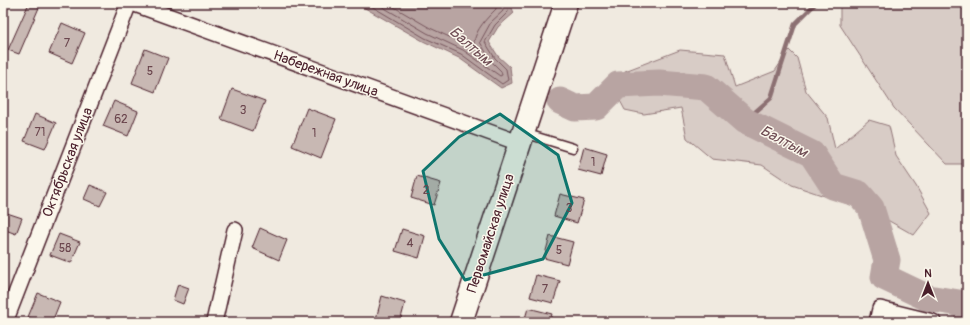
<svg xmlns="http://www.w3.org/2000/svg" width="970" height="325" font-family="Pangolin,sans-serif">
  <style>
    .green { fill: #d8ccc6; stroke: #917678 }
    .water { fill: #b8a4a2; stroke: #8c6f72 }
    .lines { fill: none; stroke-linecap: round; stroke-linejoin: round }
    .shore { stroke: #76545b; stroke-width: 1 }
    .stream { stroke: #8c6f72; stroke-width: 4.5 }
    .river { stroke: #b8a4a2; stroke-width: 27 }
    .building { fill: #c8b8b3; stroke: #4a1f2b }
    .lane-casing { stroke: #4a1f2b; stroke-width: 11 }
    .street-casing { stroke: #4a1f2b; stroke-width: 18 }
    .primary-casing { stroke: #4a1f2b; stroke-width: 25 }
    .lane { stroke: #fbf7ec; stroke-width: 8 }
    .street { stroke: #fbf7ec; stroke-width: 15 }
    .primary { stroke: #fbf7ec; stroke-width: 22 }
    .marked { fill: #0f766e; fill-opacity: 0.2; stroke: #0f766e; stroke-width: 3; stroke-linejoin: round }
    .labels { text-anchor: middle; stroke-width: 3; stroke-linejoin: round; paint-order: stroke }
    .number-label { font-size: 12px; fill: #6a454d }
    .street-label { font-size: 14px; fill: #4a1f2b; stroke: #fbf7ec }
    .water-label { font-size: 15px; font-style: italic; fill: #704e55; stroke: #fbf7ec }
  </style>
  <rect width="100%" height="100%" fill="#f0eae0"/>
  <filter id="ink" filterUnits="userSpaceOnUse"><feTurbulence type="fractalNoise" baseFrequency=".025" numOctaves="2"/><feDisplacementMap in="SourceGraphic" scale="8" xChannelSelector="R" yChannelSelector="G"/><feConvolveMatrix kernelMatrix="1 2 1 2 8 2 1 2 1" color-interpolation-filters="sRGB"/></filter>
  <g filter="url(#ink)">
    <g class="green">
      <polygon points="840,3 967,3 967,164 947,164 894,108 840,25"/>
      <polygon points="680,50 725,54 735,87 775,71 789,50 797,58 806,91 828,118 835,149 869,120 889,126 896,156 916,186 931,213 914,235 875,213 792,185 762,165 712,159 687,138 681,108 644,114 625,110 610,82 625,71"/>
    </g>
    <polygon class="water" points="356,3 510,3 514,13 498,27 489,42 498,56 510,67 512,83 501,88 459,58 423,41"/>
    <g class="lines">
      <g class="shore">
        <polyline points="366,3 425,38 461,54 502,84 508,80 506,69 495,58 485,42 495,25 508,12 507,3"/>
        <polyline points="376,3 427,33 463,50 500,76 502,75 501,71 491,61 480,42 491,22 503,11 502,3"/>
        <path d="M387 3 430 28 473 48 474 47C473 32 486 19 496 9V3"/>
      </g>
      <polyline class="stream" points="745,121 771,98 795,24 816,3"/>
      <polyline class="river" points="560,101 575,108 596,107 618,85 659,83 706,87 745,121 812,154 833,186 859,194 871,208 887,260 884,277 928,298 959,303 967,311"/>
    </g>
    <g class="building">
      <polygon points="29,3 41,3 19,54 8,50"/>
      <polygon points="62,23 85,33 72,63 49,53"/>
      <polygon points="145,49 168,58 155,92 132,83"/>
      <polygon points="232,89 265,101 253,131 221,119"/>
      <polygon points="114,101 138,111 128,136 103,126"/>
      <polygon points="307,108 336,119 321,158 292,146"/>
      <polygon points="35,114 56,123 45,149 24,141"/>
      <polygon points="584,147 607,154 601,176 578,170"/>
      <polygon points="417,176 441,183 434,205 411,198"/>
      <polygon points="90,185 107,192 100,206 84,199"/>
      <polygon points="560,194 584,200 577,223 554,216"/>
      <polygon points="4,212 22,218 16,234 3,229"/>
      <polygon points="260,228 287,240 279,260 252,248"/>
      <polygon points="402,229 425,236 419,258 395,251"/>
      <polygon points="59,234 80,242 71,263 50,255"/>
      <polygon points="550,236 573,242 567,264 544,258"/>
      <polygon points="536,275 560,281 553,303 530,297"/>
      <polygon points="178,284 189,288 183,304 173,300"/>
      <polygon points="38,293 60,302 52,322 41,322 28,317"/>
      <polygon points="382,296 405,303 400,322 389,322 376,319"/>
      <polygon points="528,308 552,314 549,322 524,322"/>
    </g>
    <g class="lines">
      <g class="lane-casing">
        <polyline id="lane" points="524,133 573,148"/>
      </g>
      <g class="street-casing">
        <g id="street">
          <polyline points="132,3 519,143"/>
          <polyline points="5,322 129,3"/>
          <polyline points="214,322 235,230"/>
          <polyline points="877,322 880,309 933,322"/>
        </g>
      </g>
      <g class="primary-casing">
        <polyline id="primary" points="461,322 566,3"/>
      </g>
      <use href="#lane" class="lane"/>
      <use href="#street" class="street"/>
      <use href="#primary" class="primary"/>
    </g>
  </g>
  <path class="marked" d="M500 114 558 155 572 203 543 259 465 280 439 239 423 171 459 137Z"/>
  <g class="labels">
    <g class="number-label">
      <text x="67" y="47">7</text>
      <text x="150" y="75">5</text>
      <text x="243" y="114">3</text>
      <text x="121" y="123">62</text>
      <text x="40" y="136">71</text>
      <text x="314" y="137">1</text>
      <text x="593" y="166">1</text>
      <text x="426" y="194">2</text>
      <text x="569" y="212">3</text>
      <text x="410" y="247">4</text>
      <text x="65" y="252">58</text>
      <text x="559" y="254">5</text>
      <text x="545" y="293">7</text>
    </g>
    <g class="street-label">
      <text transform="translate(326 73) rotate(20)" y="5">Набережная улица</text>
      <text transform="translate(67 162) rotate(-69)" y="5">Октябрьская улица</text>
      <text transform="translate(490 233) rotate(-72)" y="5">Первомайская улица</text>
    </g>
    <g class="water-label">
      <text transform="translate(471 46) rotate(41)" y="5">Балтым</text>
      <text transform="translate(784 141) rotate(28)" y="5">Балтым</text>
    </g>
  </g>
  <rect width="970" height="325" fill="none" stroke="#fbf7ec" stroke-width="16"/>
  <rect x="8" y="8" width="954" height="309" fill="none" stroke="#4a1f2b" stroke-width="1.5" filter="url(#ink)"/>
  <g transform="translate(928 283)" stroke="#fbf7ec" stroke-width="3" paint-order="stroke">
  <path d="M0-3L7 15L0 10L-7 15Z" fill="#4a1f2b"/>
  <text y="-6" font-size="11" font-weight="bold" text-anchor="middle" fill="#4a1f2b">N</text>
  </g>
</svg>
